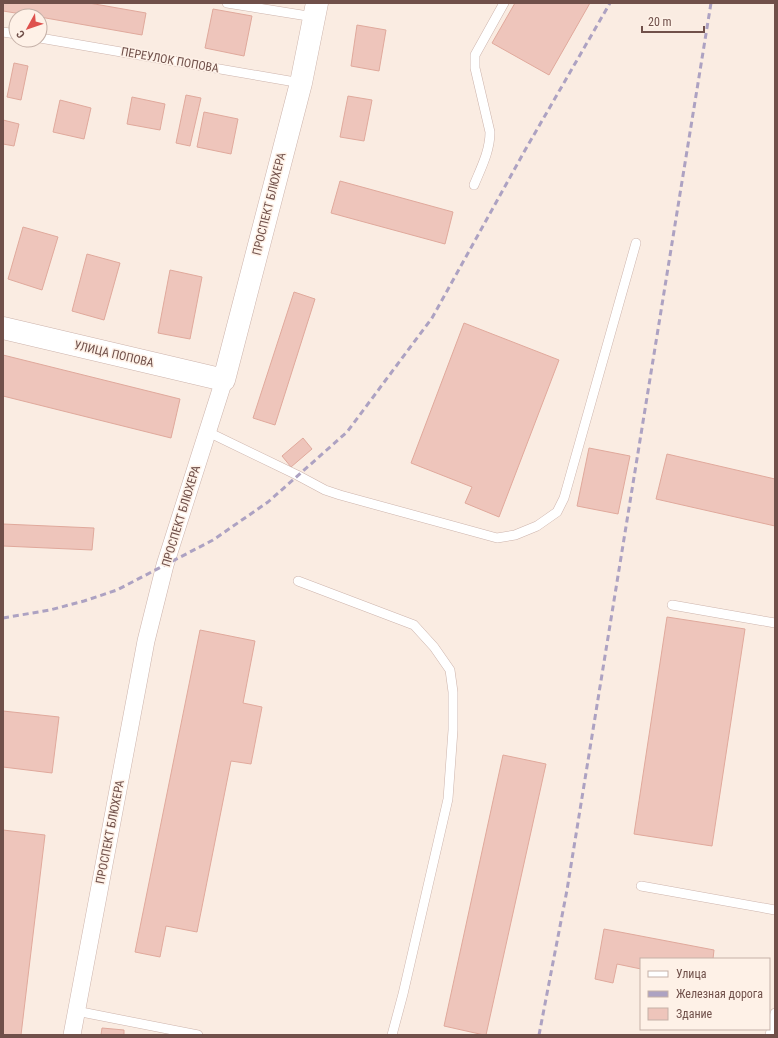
<svg xmlns="http://www.w3.org/2000/svg" width="778" height="1038" font-family="'Roboto Condensed',sans-serif">
  <style>
    .building { fill: #eec5bb; stroke: #e0a99c }
    .lines { fill: none; stroke-linecap: round; stroke-linejoin: round }
    .service-casing { stroke: #cdb4ac; stroke-width: 10 }
    .minor-casing { stroke: #cdb4ac; stroke-width: 18 }
    .tertiary-casing { stroke: #cdb4ac; stroke-width: 23 }
    .service { stroke: #fff; stroke-width: 9 }
    .minor { stroke: #fff; stroke-width: 17 }
    .tertiary { stroke: #fff; stroke-width: 22 }
    .rail { stroke: #ada2c2; stroke-width: 3; stroke-dasharray: 6 4; stroke-linecap: butt }
    .labels { text-anchor: middle; stroke-width: 3; stroke-linejoin: round; paint-order: stroke }
    .street-label { font-size: 12px; fill: #70504a; stroke: #fef1e7 }
  </style>
  <rect width="100%" height="100%" fill="#faece2"/>
  <g class="building">
    <polygon points="3,3 89,3 146,13 142,35 40,17 40,16 34,16 3,11"/>
    <polygon points="515,3 590,3 549,75 492,43"/>
    <polygon points="213,9 252,16 244,56 205,48"/>
    <polygon points="357,25 386,30 379,71 351,66"/>
    <polygon points="14,63 28,66 21,100 7,97"/>
    <polygon points="186,95 201,98 190,146 176,143"/>
    <polygon points="348,96 372,100 364,141 340,137"/>
    <polygon points="132,97 165,104 160,130 127,124"/>
    <polygon points="60,100 91,108 84,139 53,132"/>
    <polygon points="204,112 238,119 231,154 197,147"/>
    <polygon points="3,120 19,124 14,146 3,144"/>
    <polygon points="340,181 453,212 445,244 331,213"/>
    <polygon points="23,227 58,237 42,290 8,279"/>
    <polygon points="87,254 120,263 104,320 72,311"/>
    <polygon points="170,270 202,277 190,339 158,333"/>
    <polygon points="294,292 315,299 275,425 253,418"/>
    <polygon points="464,323 559,360 499,517 465,503 472,487 411,463"/>
    <polygon points="3,355 180,399 171,438 3,396"/>
    <polygon points="303,438 312,449 291,467 282,456"/>
    <polygon points="589,448 630,456 618,514 577,506"/>
    <polygon points="667,454 775,479 775,526 656,499"/>
    <polygon points="3,524 94,528 92,550 3,546"/>
    <polygon points="667,617 745,629 712,846 634,834"/>
    <polygon points="200,630 255,641 243,703 262,707 251,764 231,761 197,932 166,926 160,957 135,952"/>
    <polygon points="3,711 59,717 52,773 3,767"/>
    <polygon points="503,755 546,764 486,1035 484,1035 444,1026"/>
    <polygon points="3,830 45,835 21,1035 3,1035"/>
    <polygon points="604,929 714,950 713,959 641,959 641,969 617,964 613,983 595,979"/>
    <polygon points="102,1028 124,1030 124,1035 101,1035"/>
  </g>
  <g class="lines">
    <g class="service-casing">
      <g id="service">
        <polyline points="227,3 314,17"/>
        <polyline points="3,32 16,34"/>
        <polyline points="40,38 301,83"/>
        <path d="M474 185C481 168 490 151 490 132L475 68V55L504 3"/>
        <polyline points="208,432 297,475 325,490 340,495 497,538 515,535 537,526 557,512 564,498 636,243"/>
        <polyline points="298,581 414,625 434,647 450,670 453,692 453,730 448,799 403,994 392,1035"/>
        <polyline points="672,605 775,623"/>
        <polyline points="641,886 775,910"/>
        <polyline points="76,1011 198,1035"/>
        <polyline points="770,1035 775,1013"/>
      </g>
    </g>
    <g class="minor-casing">
      <polyline id="minor" points="72,1035 146,641 165,565 224,380"/>
    </g>
    <g class="tertiary-casing">
      <polyline id="tertiary" points="3,328 224,380 301,83 317,3"/>
    </g>
    <use href="#service" class="service"/>
    <use href="#minor" class="minor"/>
    <use href="#tertiary" class="tertiary"/>
    <g class="rail">
      <polyline points="3,618 50,610 84,601 117,590 213,540 268,502 347,432 432,318 524,152 610,3"/>
      <polyline points="539,1035 567,890 711,3"/>
    </g>
  </g>
  <g class="labels">
    <g class="street-label">
      <text transform="translate(170 60) rotate(10)" y="4">ПЕРЕУЛОК ПОПОВА</text>
      <text transform="translate(269 204) rotate(-76)" y="4">ПРОСПЕКТ БЛЮХЕРА</text>
      <text transform="translate(114 354) rotate(13)" y="4">УЛИЦА ПОПОВА</text>
      <text transform="translate(181 516) rotate(-73)" y="4">ПРОСПЕКТ БЛЮХЕРА</text>
      <text transform="translate(110 832) rotate(-79)" y="4">ПРОСПЕКТ БЛЮХЕРА</text>
    </g>
  </g>
  <rect width="778" height="1038" fill="none" stroke="#70504a" stroke-width="8"/>
  <rect x="640" y="958" width="130" height="72" fill="#fef1e7" stroke="#c5b1a8"/>
  <rect x="648" y="971" width="20" height="6" fill="#ffffff" stroke="#c5b1a8"/>
  <text x="676" y="978" font-size="12" fill="#70504a">Улица</text>
  <rect x="648" y="991" width="20" height="6" fill="#ada2c2" stroke="#c5b1a8"/>
  <text x="676" y="998" font-size="12" fill="#70504a">Железная дорога</text>
  <rect x="648" y="1008" width="20" height="12" fill="#eec5bb" stroke="#c5b1a8"/>
  <text x="676" y="1018" font-size="12" fill="#70504a">Здание</text>
  <g transform="translate(28 28) rotate(230)"><circle r="19" fill="#fef1e7" stroke="#c5b1a8"/>
  <path d="M0-3L7 15L0 10L-7 15Z" fill="#de514d"/>
  <text y="-6" font-size="11" font-weight="bold" text-anchor="middle" fill="#70504a">С</text>
  </g>
  <path d="M642 26v6h62v-6" fill="none" stroke="#70504a" stroke-width="2"/>
  <text x="648" y="26" font-size="12" fill="#70504a" stroke="#fef1e7" stroke-width="3" paint-order="stroke">20 m</text>
</svg>
